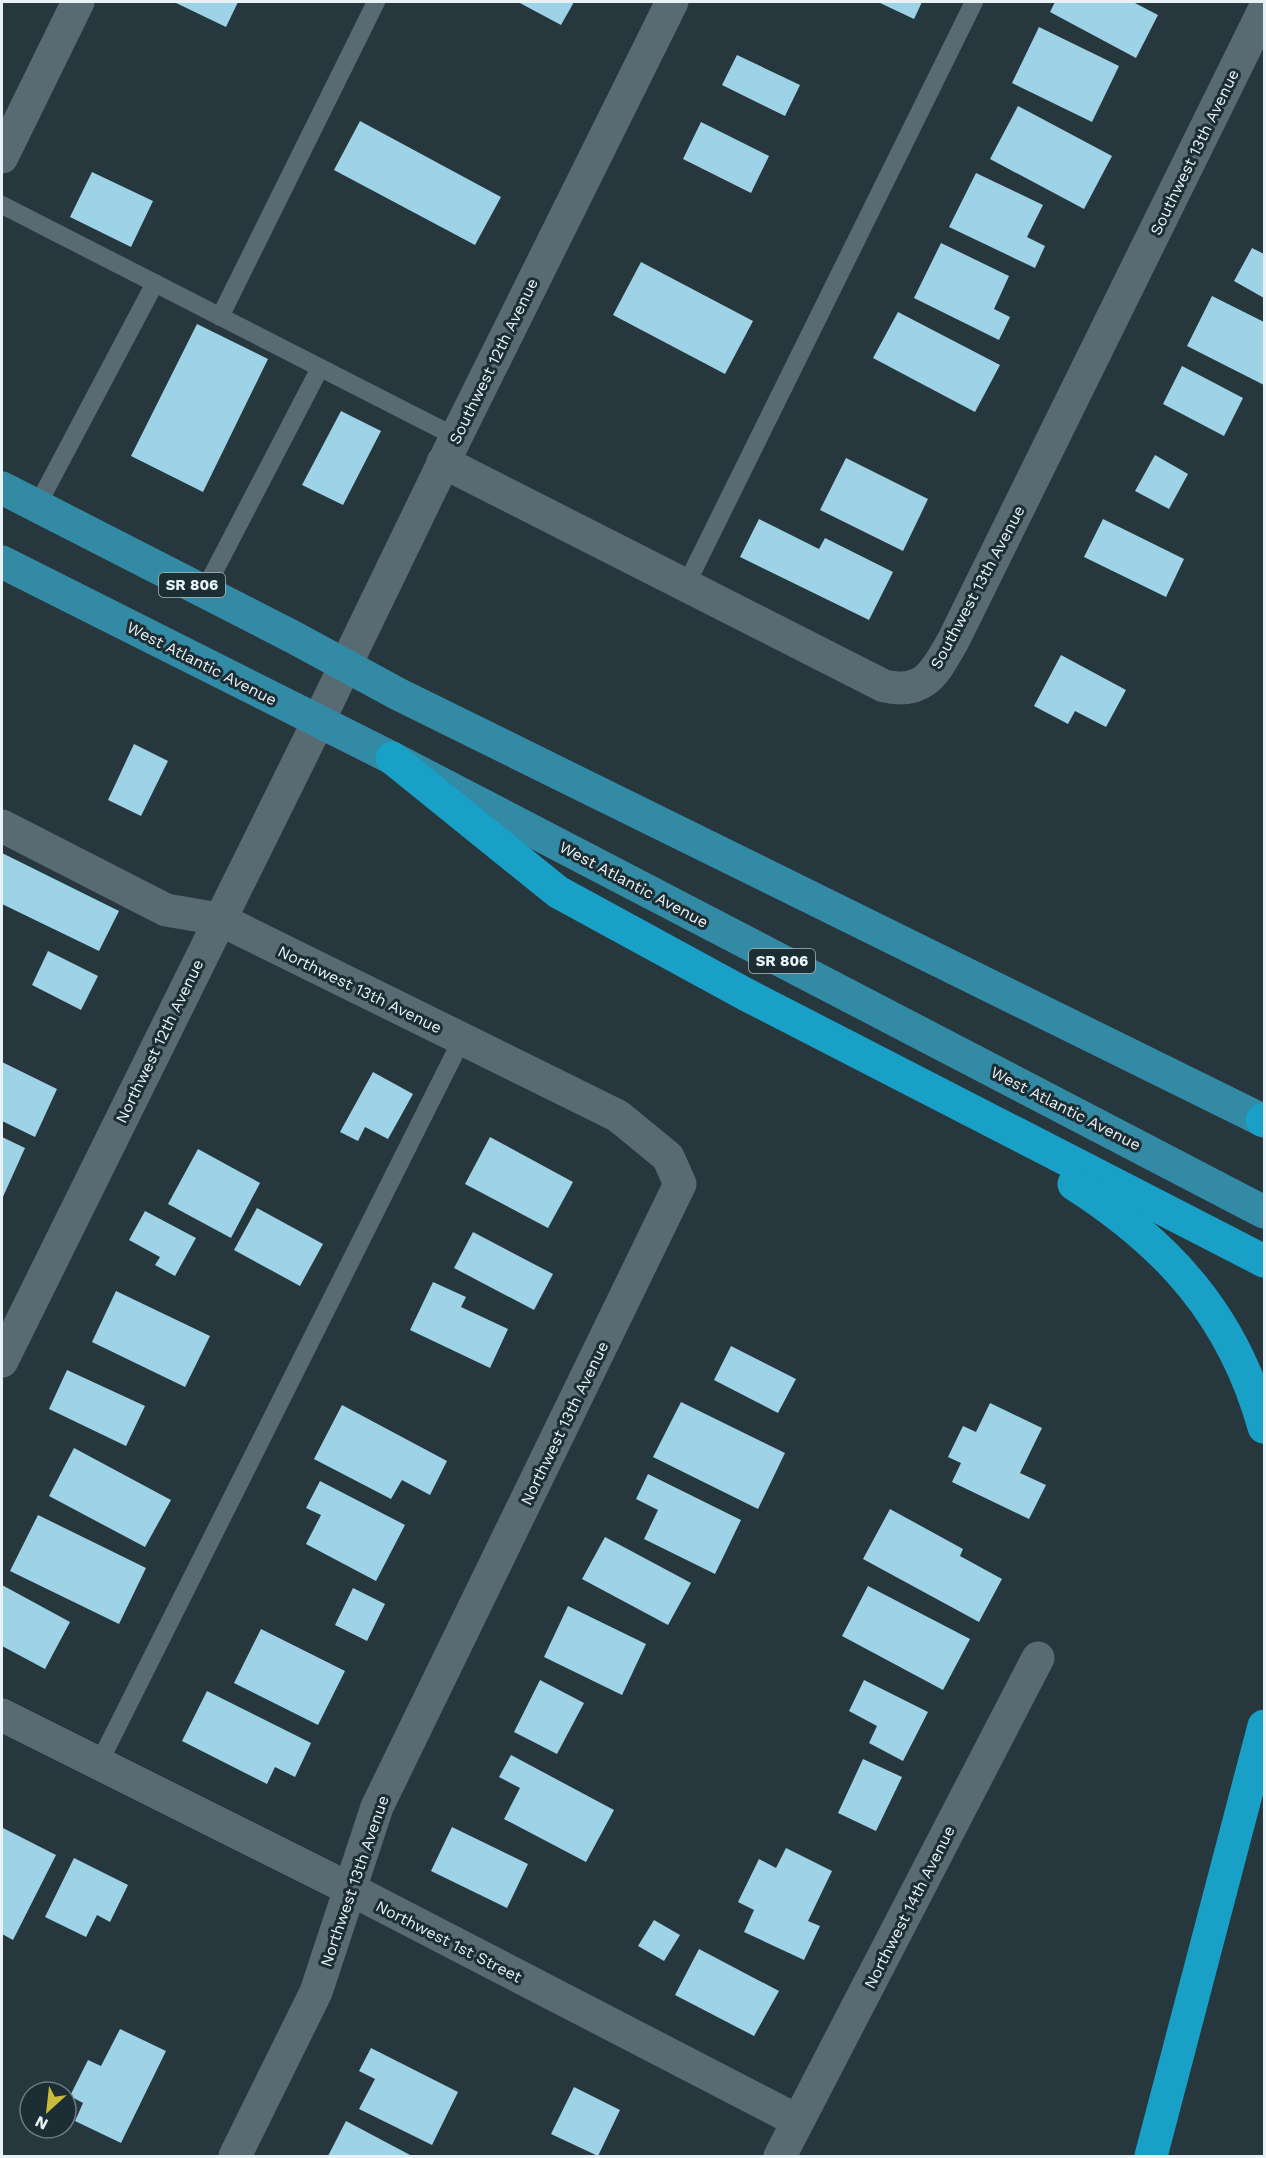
<svg xmlns="http://www.w3.org/2000/svg" width="1266" height="2158" font-family="'Work Sans',sans-serif">
  <style>
    .building { fill: #9ed3e7 }
    .lines { fill: none; stroke-linecap: round; stroke-linejoin: round }
    .service { stroke: #586a72; stroke-width: 18 }
    .minor { stroke: #586a72; stroke-width: 33 }
    .tertiary { stroke: #586a72; stroke-width: 33 }
    .primary { stroke: #328aa5; stroke-width: 33 }
    .motorway { stroke: #19a0c7; stroke-width: 33 }
    .labels { text-anchor: middle; stroke-width: 6; stroke-linejoin: round; paint-order: stroke }
    .shield { fill: #1c2d34; stroke: #acb8bc; stroke-width: 1.5 }
    .shield-label { font-size: 15px; font-weight: bold; fill: #e9f3f7 }
    .street-label { font-size: 16px; fill: #e9f3f7; stroke: #1c2d34 }
  </style>
  <rect width="100%" height="100%" fill="#26373e"/>
  <g class="building">
    <polygon points="174,2 238,2 226,27"/>
    <polygon points="518,2 574,2 561,25"/>
    <polygon points="878,2 922,2 914,19"/>
    <polygon points="1055,2 1133,2 1158,15 1136,58 1050,12"/>
    <polygon points="1039,27 1119,66 1092,122 1012,83"/>
    <polygon points="737,55 800,85 785,116 722,85"/>
    <polygon points="1018,106 1112,156 1084,209 990,159"/>
    <polygon points="360,121 501,197 475,245 334,170"/>
    <polygon points="701,122 769,156 751,193 683,159"/>
    <polygon points="92,172 153,201 131,247 70,217"/>
    <polygon points="976,173 1043,205 1027,237 1045,246 1035,268 949,227"/>
    <polygon points="941,243 1009,276 994,309 1010,317 999,340 914,298"/>
    <polygon points="1252,248 1264,254 1264,298 1234,281"/>
    <polygon points="641,262 753,321 725,374 613,315"/>
    <polygon points="1212,296 1264,322 1264,385 1187,346"/>
    <polygon points="898,312 1000,365 975,412 873,358"/>
    <polygon points="197,324 268,359 203,492 131,456"/>
    <polygon points="1182,366 1243,398 1224,436 1163,404"/>
    <polygon points="341,411 381,431 343,505 302,485"/>
    <polygon points="1155,455 1188,474 1169,509 1135,491"/>
    <polygon points="846,458 928,499 903,551 820,510"/>
    <polygon points="759,519 819,549 825,538 893,572 869,620 740,557"/>
    <polygon points="1103,519 1184,559 1166,597 1084,557"/>
    <polygon points="1061,655 1126,690 1106,727 1075,711 1068,724 1034,706"/>
    <polygon points="134,744 168,761 141,816 108,800"/>
    <polygon points="2,853 119,911 99,951 2,904"/>
    <polygon points="48,951 98,976 81,1010 32,985"/>
    <polygon points="2,1062 57,1089 35,1137 2,1121"/>
    <polygon points="373,1072 413,1094 388,1139 365,1127 358,1141 340,1132"/>
    <polygon points="2,1137 25,1148 2,1199"/>
    <polygon points="490,1137 573,1182 548,1228 465,1184"/>
    <polygon points="198,1149 260,1183 231,1238 168,1204"/>
    <polygon points="257,1208 323,1244 300,1286 234,1250"/>
    <polygon points="145,1211 196,1238 175,1276 155,1265 160,1257 129,1240"/>
    <polygon points="473,1232 553,1274 534,1310 454,1268"/>
    <polygon points="433,1282 466,1297 461,1307 508,1329 490,1368 410,1330"/>
    <polygon points="116,1291 210,1336 185,1387 92,1342"/>
    <polygon points="731,1346 796,1379 778,1413 714,1380"/>
    <polygon points="67,1370 145,1406 126,1446 49,1409"/>
    <polygon points="681,1402 785,1453 758,1509 653,1457"/>
    <polygon points="990,1403 1042,1428 1020,1473 1046,1485 1029,1519 952,1482 961,1463 948,1457 963,1426 976,1432"/>
    <polygon points="342,1405 447,1461 430,1495 402,1480 391,1499 314,1459"/>
    <polygon points="74,1448 171,1500 145,1547 49,1496"/>
    <polygon points="648,1474 741,1520 715,1574 644,1539 658,1510 636,1499"/>
    <polygon points="320,1481 405,1525 376,1581 306,1544 321,1515 306,1508"/>
    <polygon points="890,1509 963,1549 960,1556 1002,1579 979,1622 863,1559"/>
    <polygon points="38,1515 146,1568 119,1624 10,1571"/>
    <polygon points="605,1537 691,1583 668,1625 582,1579"/>
    <polygon points="2,1585 70,1622 45,1669 2,1646"/>
    <polygon points="868,1586 970,1639 943,1690 842,1636"/>
    <polygon points="353,1588 385,1604 367,1641 335,1625"/>
    <polygon points="568,1606 646,1644 622,1695 544,1657"/>
    <polygon points="261,1629 345,1671 318,1725 234,1683"/>
    <polygon points="540,1680 584,1703 557,1754 514,1732"/>
    <polygon points="864,1680 928,1712 903,1761 869,1743 877,1726 849,1711"/>
    <polygon points="207,1691 311,1743 295,1777 275,1767 267,1784 182,1741"/>
    <polygon points="511,1755 614,1810 586,1862 504,1819 520,1788 499,1777"/>
    <polygon points="863,1759 902,1777 876,1831 838,1813"/>
    <polygon points="452,1827 528,1864 507,1908 431,1871"/>
    <polygon points="3,1828 56,1855 13,1940 2,1934"/>
    <polygon points="786,1848 832,1871 808,1921 820,1926 804,1960 744,1932 754,1910 738,1902 759,1859 776,1868"/>
    <polygon points="74,1858 128,1885 110,1922 97,1915 86,1937 45,1917"/>
    <polygon points="654,1920 680,1935 664,1961 638,1946"/>
    <polygon points="699,1949 779,1991 754,2036 675,1995"/>
    <polygon points="120,2029 166,2051 121,2143 75,2121 83,2103 70,2096 88,2060 101,2066"/>
    <polygon points="371,2048 458,2092 432,2145 359,2109 375,2079 359,2071"/>
    <polygon points="574,2087 620,2110 598,2156 551,2134"/>
    <polygon points="346,2121 412,2156 328,2156"/>
  </g>
  <g class="lines">
    <g class="service">
      <polyline points="2,205 456,437"/>
      <polyline points="220,317 376,2"/>
      <polyline points="37,506 155,283"/>
      <polyline points="686,585 974,2"/>
      <polyline points="204,591 320,368"/>
      <polyline points="99,1763 462,1039"/>
    </g>
    <g class="minor">
      <polyline points="2,157 78,2"/>
      <path d="M443 462 884 686C925 695 935 672 953 641L1264 10"/>
      <polyline points="2,826 166,910 219,919 618,1116 668,1157 680,1184 377,1807 316,1992 235,2156"/>
      <polyline points="2,1361 318,722"/>
      <polyline points="2,1715 350,1889 798,2121"/>
      <polyline points="780,2156 1038,1658"/>
    </g>
    <polyline class="tertiary" points="318,722 456,437 672,2"/>
    <g class="primary">
      <polyline points="2,488 293,637 398,694 1264,1121"/>
      <polyline points="2,562 392,758 1264,1212"/>
    </g>
    <g class="motorway">
      <polyline points="392,758 558,892 745,994 1264,1261"/>
      <polyline points="1262,1120 1264,1120"/>
      <path d="M1074 1184C1169 1245 1233 1316 1264 1427"/>
      <polyline points="1151,2156 1264,1726"/>
    </g>
  </g>
  <g class="labels">
    <g class="shield">
      <rect x="159" y="573" width="66" height="24" rx="4.5"/>
      <rect x="749" y="949" width="66" height="24" rx="4.5"/>
    </g>
    <g class="shield-label">
      <text x="192" y="590">SR 806</text>
      <text x="782" y="966">SR 806</text>
    </g>
    <g class="street-label">
      <text transform="translate(1194 152) rotate(-64)" y="6">Southwest 13th Avenue</text>
      <text transform="translate(493 361) rotate(-64)" y="6">Southwest 12th Avenue</text>
      <text transform="translate(977 587) rotate(-62)" y="6">Southwest 13th Avenue</text>
      <text transform="translate(202 663) rotate(27)" y="6">West Atlantic Avenue</text>
      <text transform="translate(634 884) rotate(28)" y="6">West Atlantic Avenue</text>
      <text transform="translate(360 989) rotate(26)" y="6">Northwest 13th Avenue</text>
      <text transform="translate(159 1041) rotate(-64)" y="6">Northwest 12th Avenue</text>
      <text transform="translate(1066 1108) rotate(27)" y="6">West Atlantic Avenue</text>
      <text transform="translate(564 1423) rotate(-64)" y="6">Northwest 13th Avenue</text>
      <text transform="translate(354 1881) rotate(-71)" y="6">Northwest 13th Avenue</text>
      <text transform="translate(909 1907) rotate(-63)" y="6">Northwest 14th Avenue</text>
      <text transform="translate(449 1941) rotate(27)" y="6">Northwest 1st Street</text>
    </g>
  </g>
  <rect width="1266" height="2158" fill="none" stroke="#e9f3f7" stroke-width="6"/>
  <g transform="translate(48 2110) rotate(207)"><circle r="28" fill="#1c2d34" stroke="#6e7c82" stroke-width="1.5"/>
  <path d="M0-4.5L10 22L0 15L-10 22Z" fill="#c9bb3b"/>
  <text y="-9" font-size="16" font-weight="bold" text-anchor="middle" fill="#e9f3f7">N</text>
  </g>
</svg>
